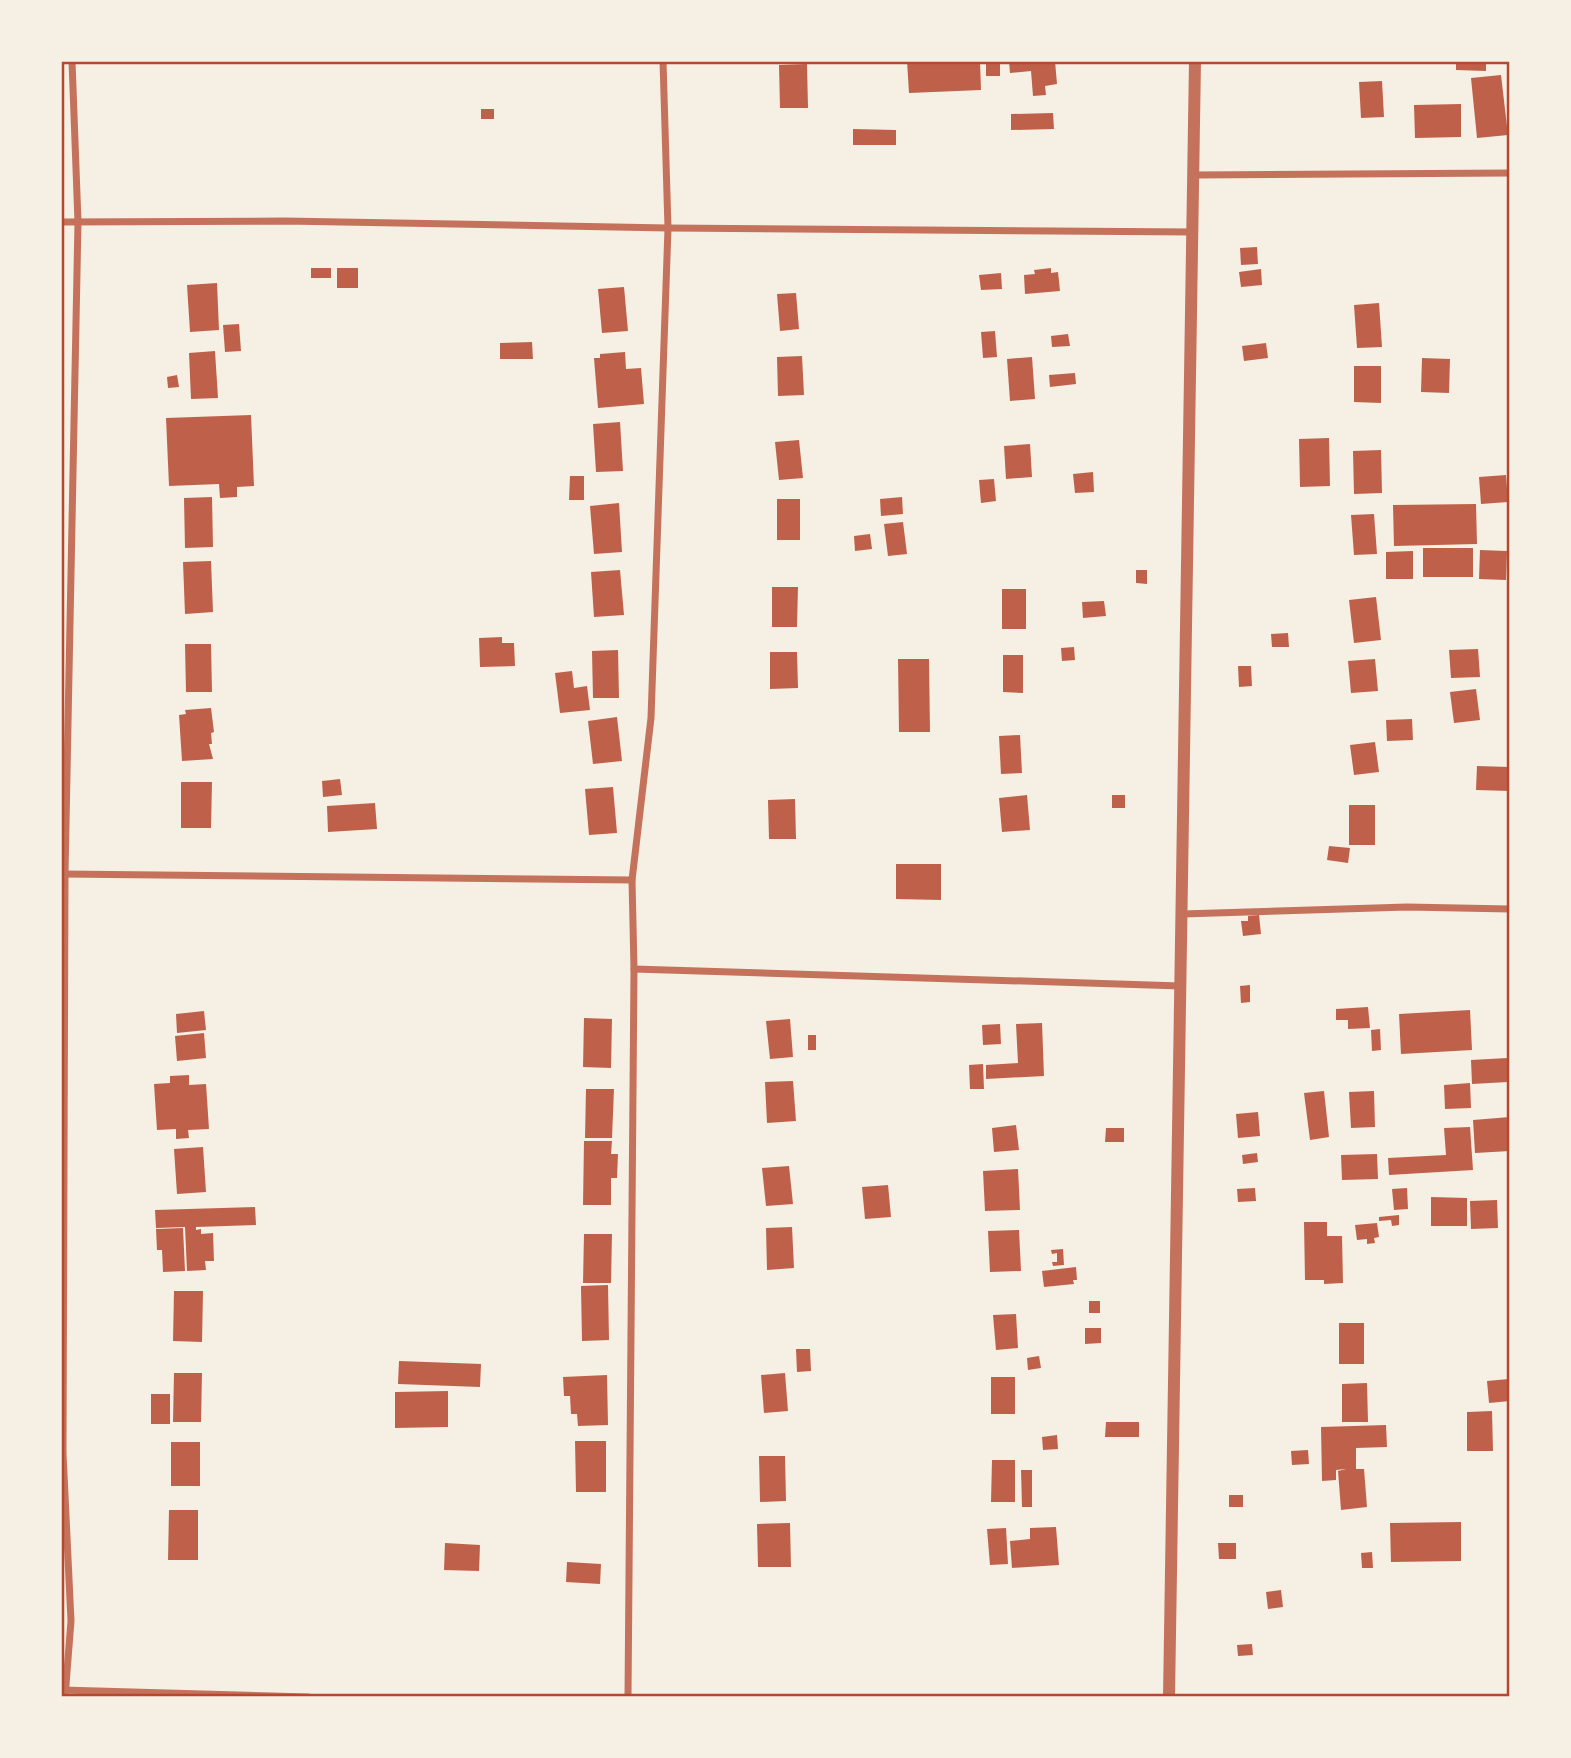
<svg xmlns="http://www.w3.org/2000/svg" width="1571" height="1758" font-family="'Archivo Narrow',sans-serif">
  <style>
    .building { fill: #bf614a }
    .lines { fill: none; stroke-linecap: round; stroke-linejoin: round }
    .minor { stroke: #c5725c; stroke-width: 7 }
    .tertiary { stroke: #c5725c; stroke-width: 12 }
    .neatline { fill: none; stroke: #b5482f; stroke-width: 2.5 }
  </style>
  <rect width="100%" height="100%" fill="#f6efe4"/>
  <g class="building">
    <polygon points="907,61 980,61 981,90 909,93"/>
    <rect x="986" y="61" width="14" height="15"/>
    <polygon points="1009,61 1055,61 1057,84 1045,86 1046,95 1033,96 1031,71 1010,73"/>
    <polygon points="1456,61 1486,61 1486,71 1456,70"/>
    <polygon points="807,64 808,108 780,108 779,65"/>
    <polygon points="1501,75 1508,135 1477,138 1471,78"/>
    <polygon points="1382,81 1384,117 1361,118 1359,82"/>
    <polygon points="1461,104 1461,137 1415,138 1414,105"/>
    <rect x="481" y="109" width="13" height="10"/>
    <polygon points="1053,113 1054,129 1011,130 1011,114"/>
    <polygon points="853,129 896,130 896,145 853,145"/>
    <polygon points="1257,247 1258,264 1241,265 1240,248"/>
    <rect x="311" y="268" width="20" height="10"/>
    <rect x="337" y="268" width="21" height="20"/>
    <polygon points="1051,268 1051,273 1058,272 1060,291 1025,294 1024,275 1035,274 1034,270"/>
    <polygon points="1261,269 1262,285 1241,287 1239,272"/>
    <polygon points="1001,273 1002,289 981,290 979,275"/>
    <polygon points="217,283 219,330 190,332 187,285"/>
    <polygon points="624,287 628,331 602,333 598,289"/>
    <polygon points="796,293 799,329 780,331 777,294"/>
    <polygon points="1379,303 1382,347 1357,348 1354,305"/>
    <polygon points="239,324 241,351 225,352 223,325"/>
    <polygon points="995,331 997,357 983,358 981,332"/>
    <polygon points="1068,334 1070,346 1052,347 1051,336"/>
    <polygon points="532,342 533,359 500,359 500,343"/>
    <polygon points="1266,343 1268,358 1244,361 1242,346"/>
    <polygon points="215,351 218,398 191,399 189,353"/>
    <polygon points="625,352 626,369 641,368 644,404 598,408 594,358 600,358 600,354"/>
    <polygon points="802,356 804,395 778,396 777,357"/>
    <polygon points="1032,357 1035,399 1010,401 1007,359"/>
    <polygon points="1422,358 1450,359 1449,393 1421,392"/>
    <polygon points="1354,366 1381,366 1381,403 1354,402"/>
    <polygon points="1075,373 1076,384 1050,387 1049,375"/>
    <polygon points="177,375 179,387 168,388 167,377"/>
    <polygon points="251,415 254,486 237,487 237,497 220,498 219,484 169,486 166,418"/>
    <polygon points="620,422 623,471 596,472 593,424"/>
    <polygon points="1329,438 1330,486 1300,487 1299,439"/>
    <polygon points="799,440 803,478 779,480 775,442"/>
    <polygon points="1030,444 1032,477 1006,479 1004,446"/>
    <polygon points="1381,450 1382,493 1354,494 1353,451"/>
    <polygon points="1093,472 1094,492 1075,493 1073,474"/>
    <polygon points="1506,475 1508,502 1481,504 1479,477"/>
    <polygon points="570,476 584,476 584,500 569,500"/>
    <polygon points="994,479 996,501 981,503 979,480"/>
    <polygon points="212,497 213,547 185,548 184,498"/>
    <polygon points="902,497 903,514 881,516 880,499"/>
    <rect x="777" y="499" width="23" height="41"/>
    <polygon points="619,503 622,552 594,554 590,506"/>
    <polygon points="1476,504 1477,544 1394,546 1393,505"/>
    <polygon points="1374,514 1377,554 1354,555 1351,515"/>
    <polygon points="903,522 907,554 888,556 884,524"/>
    <polygon points="870,534 872,549 855,551 854,536"/>
    <rect x="1423" y="548" width="50" height="29"/>
    <polygon points="1480,550 1507,551 1506,580 1479,579"/>
    <polygon points="1413,551 1413,579 1386,579 1386,552"/>
    <polygon points="211,561 213,612 185,614 183,562"/>
    <polygon points="620,570 624,615 594,617 591,572"/>
    <polygon points="1136,570 1147,570 1147,584 1136,583"/>
    <polygon points="772,587 798,587 797,627 772,627"/>
    <rect x="1002" y="589" width="24" height="40"/>
    <polygon points="1376,597 1381,640 1354,643 1349,600"/>
    <polygon points="1104,601 1106,616 1083,618 1082,602"/>
    <polygon points="1288,633 1289,647 1272,647 1271,634"/>
    <polygon points="502,637 502,643 514,643 515,666 480,667 479,638"/>
    <polygon points="185,644 211,644 212,692 186,692"/>
    <polygon points="1074,647 1075,660 1062,661 1061,648"/>
    <polygon points="1478,649 1480,677 1451,678 1449,650"/>
    <polygon points="618,650 619,698 593,698 592,651"/>
    <polygon points="770,652 797,652 798,688 770,689"/>
    <polygon points="1003,655 1023,655 1023,693 1003,692"/>
    <polygon points="898,659 929,659 930,732 899,732"/>
    <polygon points="1375,659 1378,691 1351,693 1348,661"/>
    <polygon points="1238,666 1251,666 1252,686 1239,687"/>
    <polygon points="572,671 574,688 587,686 590,710 560,713 555,673"/>
    <polygon points="1476,689 1480,720 1454,723 1450,692"/>
    <polygon points="211,708 214,732 211,733 212,744 209,744 213,759 182,761 179,715 186,714 185,710"/>
    <polygon points="617,717 622,761 593,764 588,721"/>
    <polygon points="1412,719 1413,740 1387,741 1386,720"/>
    <polygon points="1020,735 1022,773 1001,774 999,736"/>
    <polygon points="1375,742 1379,772 1354,775 1350,745"/>
    <polygon points="1477,766 1510,767 1510,791 1476,790"/>
    <polygon points="340,779 342,795 323,797 322,781"/>
    <polygon points="181,782 212,782 211,828 181,828"/>
    <polygon points="613,787 617,833 589,835 585,789"/>
    <polygon points="1027,795 1030,830 1002,832 999,798"/>
    <rect x="1112" y="795" width="13" height="13"/>
    <polygon points="795,799 796,839 769,839 768,800"/>
    <polygon points="375,803 377,829 328,832 327,806"/>
    <rect x="1349" y="805" width="26" height="40"/>
    <polygon points="1329,846 1350,848 1348,863 1327,860"/>
    <polygon points="896,864 941,864 941,900 896,899"/>
    <polygon points="1259,915 1261,934 1243,936 1241,921 1248,921 1248,916"/>
    <polygon points="1250,985 1250,1002 1241,1003 1240,986"/>
    <polygon points="1368,1007 1370,1028 1348,1029 1348,1020 1336,1020 1336,1009"/>
    <polygon points="1470,1010 1472,1050 1401,1054 1399,1014"/>
    <polygon points="204,1011 206,1030 177,1033 176,1014"/>
    <polygon points="584,1018 612,1019 611,1068 583,1067"/>
    <polygon points="790,1019 793,1057 770,1059 766,1021"/>
    <polygon points="1042,1023 1044,1076 986,1079 986,1065 1018,1063 1016,1024"/>
    <polygon points="1000,1024 1001,1044 983,1045 982,1025"/>
    <polygon points="1380,1029 1381,1050 1372,1051 1371,1030"/>
    <polygon points="204,1033 206,1058 177,1061 175,1036"/>
    <rect x="808" y="1035" width="8" height="15"/>
    <polygon points="1507,1058 1508,1082 1472,1084 1471,1060"/>
    <polygon points="983,1064 984,1089 970,1089 969,1065"/>
    <polygon points="189,1075 189,1085 206,1084 209,1129 188,1130 189,1138 176,1139 176,1129 157,1130 154,1084 170,1083 170,1076"/>
    <polygon points="793,1081 796,1121 767,1123 765,1082"/>
    <polygon points="1470,1083 1471,1108 1445,1109 1444,1085"/>
    <polygon points="586,1089 614,1089 612,1138 585,1138"/>
    <polygon points="1324,1091 1329,1137 1310,1140 1304,1093"/>
    <polygon points="1374,1091 1375,1127 1351,1128 1349,1092"/>
    <polygon points="1258,1112 1260,1136 1238,1138 1236,1114"/>
    <polygon points="1510,1117 1510,1151 1475,1153 1473,1120"/>
    <polygon points="1016,1125 1019,1150 994,1152 992,1128"/>
    <polygon points="1470,1127 1473,1170 1389,1175 1388,1158 1446,1155 1444,1128"/>
    <polygon points="1106,1128 1124,1128 1124,1142 1105,1142"/>
    <polygon points="584,1141 612,1141 611,1154 618,1154 617,1178 611,1178 611,1205 583,1205"/>
    <polygon points="203,1147 206,1192 177,1194 174,1149"/>
    <polygon points="1257,1153 1258,1162 1243,1164 1242,1155"/>
    <polygon points="1377,1154 1378,1179 1342,1180 1341,1155"/>
    <polygon points="789,1166 793,1204 766,1206 762,1168"/>
    <polygon points="1018,1169 1020,1210 985,1211 983,1171"/>
    <polygon points="888,1185 891,1217 865,1219 862,1187"/>
    <polygon points="1255,1188 1256,1201 1238,1202 1237,1189"/>
    <polygon points="1407,1188 1408,1209 1394,1210 1392,1189"/>
    <polygon points="1431,1197 1467,1198 1467,1226 1431,1226"/>
    <polygon points="1497,1200 1498,1228 1471,1229 1470,1201"/>
    <polygon points="255,1207 256,1225 196,1227 196,1230 201,1229 201,1234 213,1233 214,1261 205,1261 206,1270 187,1271 185,1227 156,1228 155,1210"/>
    <polygon points="1399,1215 1399,1225 1392,1226 1391,1220 1379,1221 1379,1217"/>
    <polygon points="1304,1222 1327,1222 1327,1236 1342,1236 1343,1283 1324,1284 1324,1280 1305,1280"/>
    <polygon points="1377,1223 1379,1237 1374,1238 1375,1243 1367,1244 1367,1239 1357,1240 1355,1225"/>
    <polygon points="792,1227 794,1268 767,1270 766,1228"/>
    <polygon points="183,1228 185,1271 163,1272 162,1250 157,1250 156,1229"/>
    <polygon points="1019,1230 1021,1271 990,1272 988,1231"/>
    <polygon points="584,1234 612,1234 611,1283 583,1283"/>
    <polygon points="1063,1249 1064,1265 1053,1266 1052,1262 1057,1262 1057,1253 1052,1254 1051,1250"/>
    <polygon points="1076,1267 1077,1280 1073,1280 1074,1284 1044,1287 1042,1271"/>
    <polygon points="608,1285 609,1340 582,1341 581,1286"/>
    <polygon points="174,1291 203,1291 202,1342 173,1341"/>
    <rect x="1089" y="1301" width="11" height="12"/>
    <polygon points="1016,1314 1018,1348 996,1350 993,1315"/>
    <rect x="1339" y="1323" width="25" height="41"/>
    <polygon points="1085,1328 1101,1328 1101,1343 1085,1344"/>
    <polygon points="796,1349 810,1349 811,1371 797,1372"/>
    <polygon points="1039,1356 1041,1368 1028,1370 1027,1358"/>
    <polygon points="399,1361 481,1364 480,1387 398,1384"/>
    <polygon points="174,1373 202,1373 201,1422 173,1422"/>
    <polygon points="785,1373 788,1411 764,1413 761,1375"/>
    <polygon points="607,1375 608,1425 578,1426 577,1414 571,1414 570,1396 564,1396 563,1377"/>
    <rect x="991" y="1377" width="24" height="37"/>
    <polygon points="1509,1379 1510,1401 1489,1403 1487,1381"/>
    <polygon points="1367,1383 1368,1422 1342,1422 1342,1384"/>
    <polygon points="448,1391 448,1427 395,1428 395,1392"/>
    <rect x="151" y="1394" width="19" height="30"/>
    <polygon points="1492,1411 1493,1451 1467,1451 1467,1412"/>
    <polygon points="1106,1422 1139,1422 1139,1437 1105,1437"/>
    <polygon points="1386,1425 1387,1447 1356,1448 1356,1469 1364,1469 1367,1507 1341,1510 1338,1471 1346,1469 1336,1470 1336,1480 1322,1481 1321,1427"/>
    <polygon points="1057,1435 1058,1449 1043,1450 1042,1437"/>
    <polygon points="575,1441 606,1441 606,1492 576,1492"/>
    <rect x="171" y="1442" width="29" height="44"/>
    <polygon points="1308,1450 1309,1464 1292,1465 1291,1451"/>
    <polygon points="759,1456 785,1456 786,1501 760,1502"/>
    <polygon points="992,1460 1015,1460 1015,1502 991,1502"/>
    <polygon points="1021,1470 1032,1470 1032,1507 1022,1507"/>
    <rect x="1229" y="1495" width="14" height="12"/>
    <polygon points="169,1510 198,1510 198,1560 168,1560"/>
    <polygon points="1461,1522 1461,1561 1391,1562 1390,1523"/>
    <polygon points="790,1523 791,1567 758,1567 757,1524"/>
    <polygon points="1056,1527 1059,1565 1012,1568 1010,1541 1030,1539 1030,1528"/>
    <polygon points="1006,1528 1008,1564 990,1565 987,1529"/>
    <polygon points="445,1543 480,1545 479,1571 444,1570"/>
    <polygon points="1218,1543 1236,1543 1236,1559 1219,1559"/>
    <polygon points="1372,1552 1373,1568 1362,1568 1361,1553"/>
    <polygon points="567,1562 601,1564 600,1584 566,1582"/>
    <polygon points="1281,1590 1283,1607 1268,1609 1266,1592"/>
    <polygon points="1252,1644 1253,1655 1238,1656 1237,1645"/>
  </g>
  <g class="lines">
    <g class="minor">
      <polyline points="1194,175 1510,173"/>
      <polyline points="61,222 285,221 668,228 1193,232"/>
      <polyline points="62,874 632,880"/>
      <polyline points="1182,914 1407,907 1510,909"/>
      <polyline points="634,969 1181,986"/>
      <polyline points="62,1690 308,1697"/>
      <polyline points="65,1697 71,1621 63,1453 65,874 78,222 72,61"/>
      <polyline points="628,1697 634,969 632,880 651,718 668,228 663,61"/>
    </g>
    <polyline class="tertiary" points="1169,1697 1195,61"/>
  </g>
  <rect width="1571" height="1758" fill="none" stroke="#f6efe4" stroke-width="126"/>
  <rect x="63" y="63" width="1445" height="1632" class="neatline"/>
</svg>
